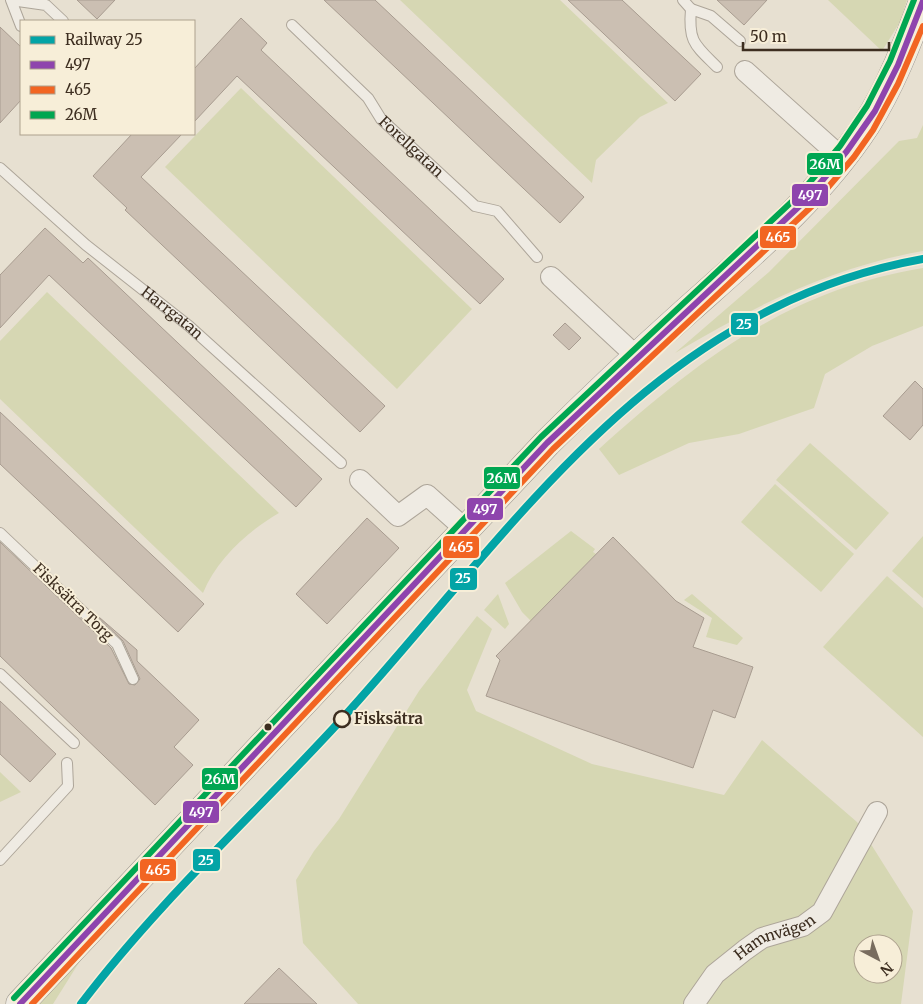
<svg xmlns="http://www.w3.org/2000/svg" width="923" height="1004" font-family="Merriweather,serif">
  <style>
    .green { fill: #d6d7b3; fill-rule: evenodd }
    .building { fill: #cbbfb2; stroke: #a89c90 }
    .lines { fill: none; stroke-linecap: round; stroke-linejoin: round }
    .lane-casing { stroke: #ada599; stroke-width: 12 }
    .street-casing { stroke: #ada599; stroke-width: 22 }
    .secondary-casing { stroke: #9c958a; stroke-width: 29 }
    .lane { stroke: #efebe3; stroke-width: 10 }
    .street { stroke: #efebe3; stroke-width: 20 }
    .secondary { stroke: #efebe3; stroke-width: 28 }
    .bus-1-casing { stroke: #f7eed8; stroke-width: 10 }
    .bus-2-casing { stroke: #f7eed8; stroke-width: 10 }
    .bus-3-casing { stroke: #f7eed8; stroke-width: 10 }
    .bus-1 { stroke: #8e44ad; stroke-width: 6 }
    .bus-2 { stroke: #f26522; stroke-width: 6 }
    .bus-3 { stroke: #00a651; stroke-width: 6 }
    .rail-1-casing { stroke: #f7eed8; stroke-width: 11 }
    .rail-1 { stroke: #03a4a6; stroke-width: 8 }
    .stop-dot { fill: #f7eed8; stroke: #3d2e20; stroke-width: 2.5 }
    .bus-dot { fill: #3d2e20; stroke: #f7eed8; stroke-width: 2 }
    .labels { text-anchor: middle; stroke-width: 4; stroke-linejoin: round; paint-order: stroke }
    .street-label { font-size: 15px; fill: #3d2e20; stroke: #f7eed8 }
    .stop-label { font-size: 15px; font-weight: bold; fill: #3d2e20; stroke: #f7eed8; text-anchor: start }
    .line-badge { stroke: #f7eed8; stroke-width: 2 }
    .badge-label { font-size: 14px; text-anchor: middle; font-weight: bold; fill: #fff }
  </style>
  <rect width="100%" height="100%" fill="#e7e0d1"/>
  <g class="green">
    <polygon points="400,0 560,0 668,103 640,117 596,160 592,183"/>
    <polygon points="828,0 907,0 900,22 882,51"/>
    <polygon points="241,88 472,309 397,389 165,167"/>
    <path d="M923 125V251C832 267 754 306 675 353L769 272 899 141 917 138Z"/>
    <path d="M923 268V326L872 346 825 374 814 408 739 434 689 443 619 475 599 449C698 360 788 290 923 268Z"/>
    <path d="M47 292 279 513C248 531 217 559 203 593L0 399V341Z"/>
    <polygon points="810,443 889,513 856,550 776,480"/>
    <polygon points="775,484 854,554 821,592 741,522"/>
    <polygon points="571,531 595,549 593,552 596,554 531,621 522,612 505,583"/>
    <polygon points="923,536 923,598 892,571"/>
    <polygon points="887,576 923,608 923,737 823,647"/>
    <polygon points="498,594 509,624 505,629 484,610"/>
    <polygon points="692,594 743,638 737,645 706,637 712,618 684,600"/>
    <path d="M477 616 492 629 467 690 476 711 592 764 724 795 762 740 857 822 913 911 901 1004H358L303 943 296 880 314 851 339 819 419 691ZM863 944H893V974H863Z"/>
    <polygon points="0,772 21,792 0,802"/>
    <polygon points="85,953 53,1004 37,1004"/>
  </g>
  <g class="building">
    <polygon points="77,0 115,0 97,19"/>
    <polygon points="324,0 375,0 584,197 560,223"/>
    <polygon points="568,0 622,0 701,74 675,101"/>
    <polygon points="717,0 767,0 744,25"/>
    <polygon points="241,18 267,43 261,50 504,279 480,304 237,76 194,122 194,69"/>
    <polygon points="0,27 21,47 21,100 0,123"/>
    <polygon points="132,134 182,134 141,177 385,406 360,432 125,210 127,208 93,176"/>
    <polygon points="45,228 83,263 88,258 322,479 296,507 49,275 0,328 0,275"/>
    <polygon points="565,323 581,338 569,350 553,335"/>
    <polygon points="915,381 923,389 923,425 910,440 883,416"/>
    <polygon points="0,412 204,604 178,632 0,464"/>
    <polygon points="367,518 399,548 327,624 296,594"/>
    <polygon points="613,537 676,601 704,618 693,647 753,667 735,718 713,710 693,768 486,696 500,660 496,656"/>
    <polygon points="0,542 111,648 129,684 135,685 140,679 123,641 92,611 137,650 137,661 199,720 174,747 193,765 155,805 0,656"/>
    <polygon points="0,701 56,754 30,782 0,754"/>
    <polygon points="279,968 317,1004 244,1004"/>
  </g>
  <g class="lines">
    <g class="lane-casing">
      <g id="lane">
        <polyline points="683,0 691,9"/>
        <path id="s1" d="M292 25 368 98 381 119 475 206 497 211 537 257"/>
        <polyline points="21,26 11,0 46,5 63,21"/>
        <path d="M717 67C695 45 688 42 691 9L711 16 740 41"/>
        <path id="s2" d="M0 168 86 245 189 326 341 463"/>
        <polyline points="0,533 117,644 133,679"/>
        <polyline points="0,674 74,743"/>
        <polyline points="0,860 68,786 67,763"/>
      </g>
    </g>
    <g class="street-casing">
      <g id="street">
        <polyline points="745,71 841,157"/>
        <polyline points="551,277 636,356"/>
        <polyline points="360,480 398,516 427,495 465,529"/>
        <path id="s3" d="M694 1004 715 974 745 950 762 938 803 926 822 912 877 812"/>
      </g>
    </g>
    <g class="secondary-casing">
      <path id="secondary" d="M20 1004 547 443C593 397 640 353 688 310 752 253 819 197 866 125 890 88 908 42 923 1"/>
    </g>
    <use href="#lane" class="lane"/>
    <use href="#street" class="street"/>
    <use href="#secondary" class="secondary"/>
    <g class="bus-1-casing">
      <polyline id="bus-1" points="20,1004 547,443 806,200 847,151 875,111 898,65 923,1"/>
    </g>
    <g class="bus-2-casing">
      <polyline id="bus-2" points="32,1004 553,449 812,206 854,157 873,130 898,84 923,26"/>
    </g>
    <g class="bus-3-casing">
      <polyline id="bus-3" points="14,998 541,437 800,194 840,146 867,106 890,61 914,0"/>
    </g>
    <use href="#bus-1" class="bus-1"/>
    <use href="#bus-2" class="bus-2"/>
    <use href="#bus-3" class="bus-3"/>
    <g class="rail-1-casing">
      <path id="rail-1" d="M81 1004C159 901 254 815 341 720 513 531 651 308 923 259"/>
    </g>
    <use href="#rail-1" class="rail-1"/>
  </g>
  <circle class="stop-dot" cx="342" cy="719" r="8"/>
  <circle class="bus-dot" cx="268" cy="727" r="4.5"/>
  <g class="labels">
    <g class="street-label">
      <text dy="5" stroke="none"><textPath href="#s1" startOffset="171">Forellgatan</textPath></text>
      <text dy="5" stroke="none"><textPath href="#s2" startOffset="225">Harrgatan</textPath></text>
      <text transform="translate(73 602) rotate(44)" y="5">Fisksätra Torg</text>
      <text dy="5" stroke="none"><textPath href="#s3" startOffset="108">Hamnvägen</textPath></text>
    </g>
    <g class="stop-label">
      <text x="354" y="724">Fisksätra</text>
    </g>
  </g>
  <g class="line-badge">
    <rect x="806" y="152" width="38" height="24" rx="5" fill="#00a651"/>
    <rect x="791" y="183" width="38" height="24" rx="5" fill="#8e44ad"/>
    <rect x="759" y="225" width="38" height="24" rx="5" fill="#f26522"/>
    <rect x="730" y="312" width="29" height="24" rx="5" fill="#03a4a6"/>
    <rect x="483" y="466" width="38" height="24" rx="5" fill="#00a651"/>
    <rect x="466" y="497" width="38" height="24" rx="5" fill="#8e44ad"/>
    <rect x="442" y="535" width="38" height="24" rx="5" fill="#f26522"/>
    <rect x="449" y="567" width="29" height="24" rx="5" fill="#03a4a6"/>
    <rect x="201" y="767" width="38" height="24" rx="5" fill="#00a651"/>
    <rect x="182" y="800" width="38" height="24" rx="5" fill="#8e44ad"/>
    <rect x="192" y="848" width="29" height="24" rx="5" fill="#03a4a6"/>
    <rect x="139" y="858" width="38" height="24" rx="5" fill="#f26522"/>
  </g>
  <g class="badge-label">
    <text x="825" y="169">26M</text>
    <text x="810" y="200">497</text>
    <text x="778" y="242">465</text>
    <text x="744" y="329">25</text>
    <text x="502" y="483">26M</text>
    <text x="485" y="514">497</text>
    <text x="461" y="552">465</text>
    <text x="463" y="583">25</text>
    <text x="220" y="784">26M</text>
    <text x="201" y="817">497</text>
    <text x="206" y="865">25</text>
    <text x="158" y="875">465</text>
  </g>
  <rect x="20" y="20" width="175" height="115" fill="#f7eed8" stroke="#ada18e"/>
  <rect x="30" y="36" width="25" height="8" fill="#03a4a6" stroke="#ada18e"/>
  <text x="65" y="45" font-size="15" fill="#3d2e20">Railway 25</text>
  <rect x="30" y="61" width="25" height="8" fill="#8e44ad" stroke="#ada18e"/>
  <text x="65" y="70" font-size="15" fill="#3d2e20">497</text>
  <rect x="30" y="86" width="25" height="8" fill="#f26522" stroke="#ada18e"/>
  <text x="65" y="95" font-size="15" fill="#3d2e20">465</text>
  <rect x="30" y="111" width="25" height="8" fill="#00a651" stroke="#ada18e"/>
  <text x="65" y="120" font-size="15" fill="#3d2e20">26M</text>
  <g transform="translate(878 959) rotate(139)"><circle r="24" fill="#f7eed8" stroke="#ada18e"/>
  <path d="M0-4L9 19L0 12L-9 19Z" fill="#786c5e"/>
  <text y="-8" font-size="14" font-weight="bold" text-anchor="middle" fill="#3d2e20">N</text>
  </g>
  <path d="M743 42v8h146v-8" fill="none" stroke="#3d2e20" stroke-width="2.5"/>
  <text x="750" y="42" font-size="15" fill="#3d2e20" stroke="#f7eed8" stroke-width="4" paint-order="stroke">50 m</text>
</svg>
